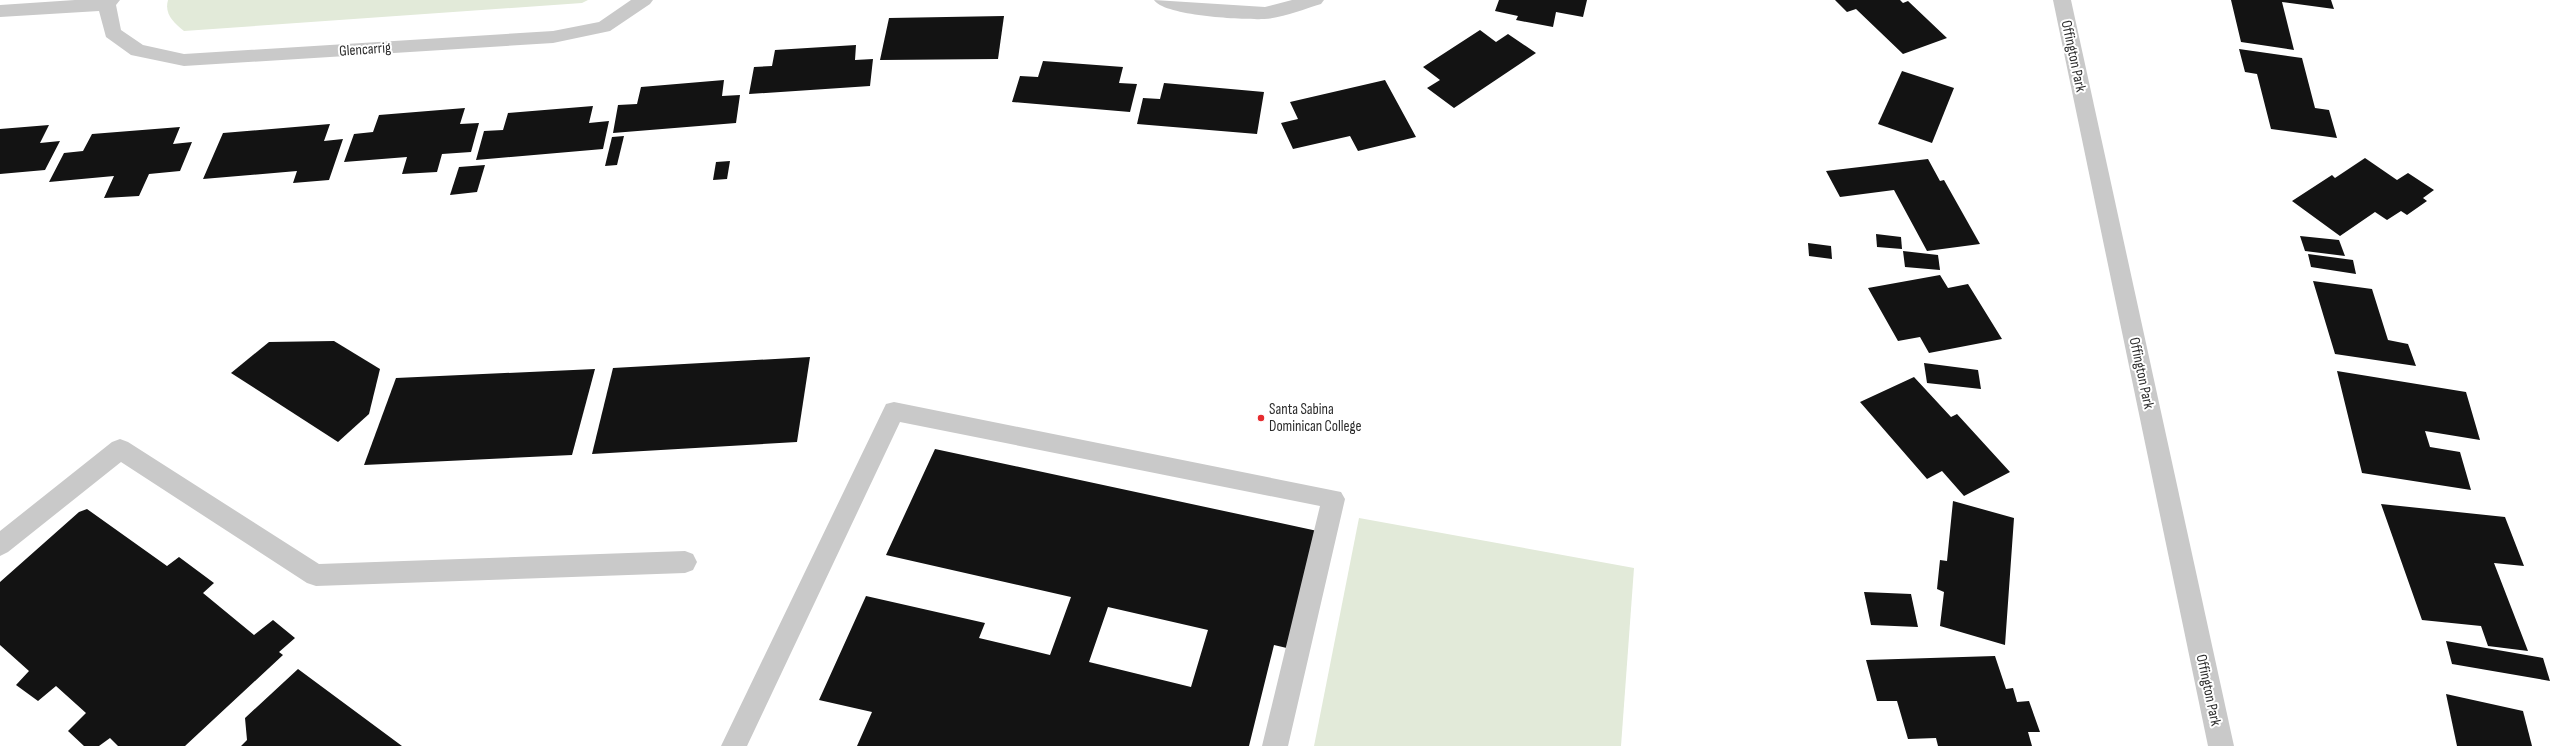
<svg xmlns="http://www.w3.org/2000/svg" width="2567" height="746" font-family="'Sofia Sans Condensed',sans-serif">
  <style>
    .green { fill: #e2ead9 }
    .building { fill: #131313; fill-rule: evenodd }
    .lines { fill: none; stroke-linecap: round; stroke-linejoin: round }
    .lane { fill: #c9c9c9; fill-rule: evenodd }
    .street { fill: #c9c9c9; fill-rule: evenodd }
    .poi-dot { fill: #e62c2f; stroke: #fff; stroke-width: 1.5 }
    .labels { text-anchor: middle; stroke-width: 4; stroke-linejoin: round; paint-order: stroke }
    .street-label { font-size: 15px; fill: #2c2c2c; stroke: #fff }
    .poi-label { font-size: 15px; fill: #2c2c2c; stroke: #fff; text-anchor: start }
  </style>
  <rect width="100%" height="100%" fill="#fff"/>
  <g class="green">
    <path d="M168 0H588L582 3 184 31C174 23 164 14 168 0Z"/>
    <polygon points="1359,518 1634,568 1621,746 1314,746"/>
  </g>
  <g class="building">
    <polygon points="1499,0 1587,0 1583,17 1556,12 1553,27 1516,20 1518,16 1495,11"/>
    <polygon points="1835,0 1900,0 1903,3 1908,1 1947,38 1903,54 1856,9 1847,12"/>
    <polygon points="2231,0 2331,0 2334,9 2282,2 2294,50 2241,42"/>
    <polygon points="1004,16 998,59 880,60 889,18"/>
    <polygon points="1480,30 1496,42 1508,34 1536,53 1454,108 1427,88 1440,80 1423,67"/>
    <polygon points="856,45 855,60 873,59 870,86 749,94 754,67 772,66 775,50"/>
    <polygon points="2239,49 2302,58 2315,108 2329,110 2337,138 2271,129 2257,74 2245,72"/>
    <polygon points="1043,61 1123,67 1119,83 1137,84 1130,112 1012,102 1020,76 1038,77"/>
    <polygon points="1902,71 1954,88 1932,143 1878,124"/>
    <polygon points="724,80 722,96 740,95 736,123 613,133 618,105 637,104 641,87"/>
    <polygon points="1385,80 1416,137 1358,151 1350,136 1293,149 1281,123 1298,119 1290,102"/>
    <polygon points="1164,83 1264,92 1257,134 1137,124 1143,98 1160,99"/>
    <polygon points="593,106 589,123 609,121 603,149 476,160 484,131 503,130 508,113"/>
    <polygon points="465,108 460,124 479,123 471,152 442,154 437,172 402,174 407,157 344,162 354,134 373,132 379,115"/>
    <polygon points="330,124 324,141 343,139 329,180 293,183 297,171 203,179 223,133"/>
    <polygon points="49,125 40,143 60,141 45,170 0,174 0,129"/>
    <polygon points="180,127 173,144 192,142 180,171 149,174 139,196 104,198 114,176 49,182 64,153 83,151 92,134"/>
    <polygon points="624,136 617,165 605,166 612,137"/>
    <polygon points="2365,158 2397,180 2408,173 2434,190 2423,198 2427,201 2407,215 2401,211 2387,220 2375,212 2340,236 2292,201 2332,175 2335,178"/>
    <polygon points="1928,159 1940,181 1944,180 1980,244 1927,251 1894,190 1840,197 1826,171"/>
    <polygon points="730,161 727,179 713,180 716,162"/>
    <polygon points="485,165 477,192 450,195 459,167"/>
    <polygon points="1876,234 1901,237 1902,249 1877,247"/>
    <polygon points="2300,236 2339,240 2345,256 2305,251"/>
    <polygon points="1808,243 1831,246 1832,259 1809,256"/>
    <polygon points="1903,251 1938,255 1940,270 1905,267"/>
    <polygon points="2308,254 2353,260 2356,274 2311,267"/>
    <polygon points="1940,275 1948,288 1968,284 2002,339 1929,353 1920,337 1898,341 1868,288"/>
    <polygon points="2313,281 2372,289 2388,340 2408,344 2416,366 2335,354"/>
    <polygon points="334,341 380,369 369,414 338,442 231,373 269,342"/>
    <polygon points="810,357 797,442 592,454 613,368"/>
    <polygon points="1924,363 1978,370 1981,389 1927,383"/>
    <polygon points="595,369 572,455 364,465 396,378"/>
    <polygon points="2337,371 2466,392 2480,440 2425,431 2430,447 2460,452 2471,490 2362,473"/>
    <polygon points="1914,377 1951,417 1957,414 2010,472 1964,496 1942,471 1927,479 1860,402"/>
    <path d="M935 449 1322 532 1291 649 1274 645 1249 746H857L872 712 819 700 866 596 985 623 979 638 1050 655 1071 597 886 555ZM1108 607 1208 630 1191 687 1089 662Z"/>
    <polygon points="1953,501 2014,518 2005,645 1940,626 1944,592 1937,589 1940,560 1947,561"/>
    <polygon points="2381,504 2505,517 2524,566 2494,563 2528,651 2488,646 2481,626 2422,620"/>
    <polygon points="87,509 167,566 179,557 214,583 203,593 254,635 273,620 295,638 279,652 283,655 185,746 118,746 110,738 99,746 84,746 68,731 86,713 56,686 38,701 16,685 29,671 0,645 0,582 79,512"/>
    <polygon points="1864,592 1911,594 1918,627 1871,625"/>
    <polygon points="2446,641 2543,658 2550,681 2452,664"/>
    <polygon points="1995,656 2006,689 2013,688 2017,702 2029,701 2040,732 2028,732 2032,746 1938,746 1936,738 1908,739 1897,701 1877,701 1866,660"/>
    <polygon points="298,669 402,746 241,746 247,740 245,718"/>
    <polygon points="2446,694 2523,711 2532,746 2457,746"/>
  </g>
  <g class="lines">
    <polygon class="lane" points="894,402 1341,492 1345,499 1288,746 1262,746 1320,506 900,422 747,746 721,746 886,404"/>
    <g class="street">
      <polygon points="75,0 120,0 116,5 121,30 143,45 184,54 553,31 599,22 631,0 653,0 650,4 610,31 553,43 184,66 131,55 106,37 99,11 0,17 0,5"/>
      <path d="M1154 0 1265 7 1292 0H1324L1321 4C1304 9 1283 18 1264 19 1245 20 1164 16 1154 0Z"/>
      <polygon points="2053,0 2071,0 2234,746 2208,746"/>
      <polygon points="120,439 128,442 319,564 685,551 693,554 697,562 693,570 685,573 316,586 307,583 121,462 8,552 0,556 0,531 112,442"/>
    </g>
  </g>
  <circle class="poi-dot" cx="1261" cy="418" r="4"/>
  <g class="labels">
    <g class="street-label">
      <text transform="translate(365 49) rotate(-4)" y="5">Glencarrig</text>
      <text transform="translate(2074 56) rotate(78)" y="5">Offington Park</text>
      <text transform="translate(2142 373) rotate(78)" y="5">Offington Park</text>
      <text transform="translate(2209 690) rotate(78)" y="5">Offington Park</text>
    </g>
    <g class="poi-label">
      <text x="1269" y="414">Santa Sabina<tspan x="1269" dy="17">Dominican College</tspan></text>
    </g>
  </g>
</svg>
